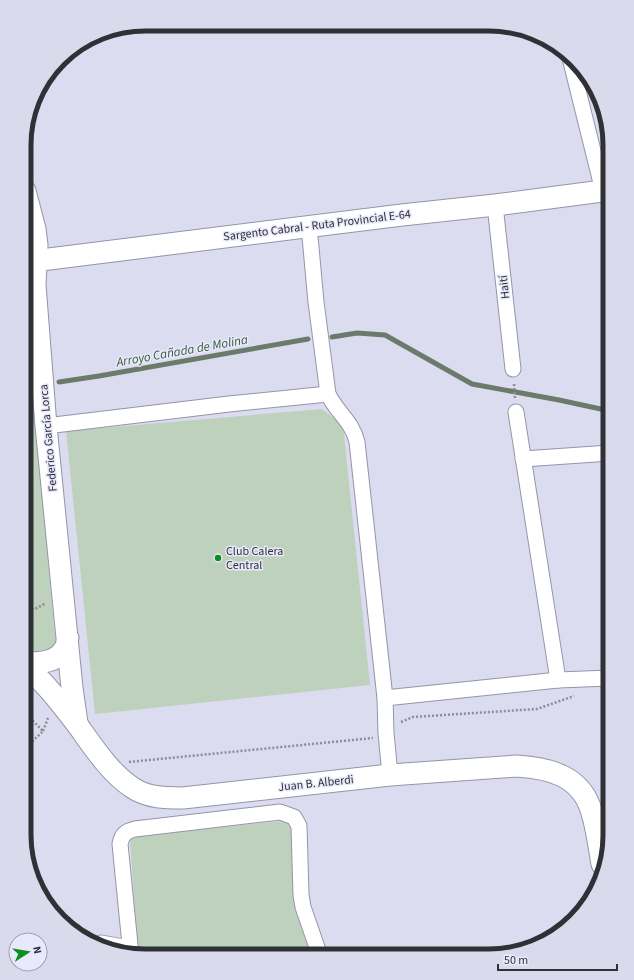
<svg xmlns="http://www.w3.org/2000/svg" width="634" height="980" font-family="'Source Sans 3',sans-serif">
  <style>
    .green { fill: #bed1bd }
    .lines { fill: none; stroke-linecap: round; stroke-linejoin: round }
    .stream { stroke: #6a7b6c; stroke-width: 5 }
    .street-casing { stroke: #9595a8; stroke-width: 17 }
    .secondary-casing { stroke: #9595a8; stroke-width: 23 }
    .path { stroke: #8c8c9a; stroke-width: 2.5; stroke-dasharray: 2 2; stroke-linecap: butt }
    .street { stroke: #fff; stroke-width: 15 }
    .secondary { stroke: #fff; stroke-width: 21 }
    .poi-dot { fill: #0e8e1b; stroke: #e9e9fd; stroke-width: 1.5 }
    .labels { text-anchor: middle; stroke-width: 3; stroke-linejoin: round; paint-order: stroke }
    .street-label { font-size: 12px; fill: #303037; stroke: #e9e9fd }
    .poi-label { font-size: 12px; fill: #303037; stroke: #e9e9fd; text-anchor: start }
    .water-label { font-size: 13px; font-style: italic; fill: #365c35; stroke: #e9e9fd }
    .rim { fill: none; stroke: #303037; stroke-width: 5 }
  </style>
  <rect width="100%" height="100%" fill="#dcdcf0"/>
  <g class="green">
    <polygon points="25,302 54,627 58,647 38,654 24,652"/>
    <polygon points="322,409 343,425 370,685 95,714 66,431"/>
    <polygon points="284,821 292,827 292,873 297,901 312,956 138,955 130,840 137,835"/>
  </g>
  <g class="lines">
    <g class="stream">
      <polyline points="332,337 357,333 385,335 472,384 559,400 610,411"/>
      <polyline points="59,382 99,376 308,339"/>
      <polyline points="25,387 36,385"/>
    </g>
    <g class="street-casing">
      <g id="street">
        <polyline points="570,58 603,191"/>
        <polyline points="495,205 513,369"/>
        <path d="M309 226 316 302 328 394C337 413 352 421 357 442L385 698 386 733 390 775"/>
        <polyline points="516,412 558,680"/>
        <polyline points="46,426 229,404 328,394"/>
        <polyline points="523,459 610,453"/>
        <polyline points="385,698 558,680 610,678"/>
        <polyline points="101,943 129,948"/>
        <path d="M131 955 120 844C122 834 126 831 135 829L280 812 294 817 299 826 301 895 303 907 320 956"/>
      </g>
    </g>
    <g class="secondary-casing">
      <g id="secondary">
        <polyline points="25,191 35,229 37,245 35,285 46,426 72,688 77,723"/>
        <polyline points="25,262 402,215 495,205 610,190"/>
        <path d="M24 661C38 665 58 662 65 648 67 645 67 641 68 638"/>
        <path d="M24 665C46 683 62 705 79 727 94 748 111 774 133 788 148 798 166 798 183 798L390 775 517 766C550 768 582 776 592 813 597 829 599 847 602 864"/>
      </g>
    </g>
    <g class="path">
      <polyline points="514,384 515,399"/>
      <polyline points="24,612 37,608 46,603"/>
      <polyline points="401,722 413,717 537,709 574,696"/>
      <polyline points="43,731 48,718"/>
      <polyline points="24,741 33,741 43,731 24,712"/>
      <polyline points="129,762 373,738"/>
    </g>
    <use href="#street" class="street"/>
    <use href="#secondary" class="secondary"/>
  </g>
  <circle class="poi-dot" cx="218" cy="558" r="4"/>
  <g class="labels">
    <g class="street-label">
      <text transform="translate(317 225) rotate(-7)" y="4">Sargento Cabral - Ruta Provincial E-64</text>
      <text transform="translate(504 287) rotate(-96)" y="4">Haití</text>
      <text transform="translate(48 438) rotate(-95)" y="4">Federico García Lorca</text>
      <text transform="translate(316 783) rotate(-6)" y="4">Juan B. Alberdi</text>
    </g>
    <g class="poi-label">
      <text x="226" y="555">Club Calera<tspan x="226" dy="14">Central</tspan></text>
    </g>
    <g class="water-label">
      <text transform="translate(182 350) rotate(-10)" y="5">Arroyo Cañada de Molina</text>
    </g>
  </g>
  <path d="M0 0H634V980H0ZM145 31H489A114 114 0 0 1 603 145V835A114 114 0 0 1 489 949H145A114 114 0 0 1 31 835V145A114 114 0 0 1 145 31Z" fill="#dadaed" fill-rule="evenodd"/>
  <path class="rim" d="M145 31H489A114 114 0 0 1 603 145V835A114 114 0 0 1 489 949H145A114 114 0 0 1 31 835V145A114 114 0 0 1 145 31Z"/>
  <g transform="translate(28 952) rotate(78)"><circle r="19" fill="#e9e9fd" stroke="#9f9fae"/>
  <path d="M0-3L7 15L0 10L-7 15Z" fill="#0e8e1b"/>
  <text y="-6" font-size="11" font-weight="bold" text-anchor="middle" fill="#303037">N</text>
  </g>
  <path d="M498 964v6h119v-6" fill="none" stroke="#303037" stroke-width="2"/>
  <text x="504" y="964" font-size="12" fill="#303037" stroke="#e9e9fd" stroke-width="3" paint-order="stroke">50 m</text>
</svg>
